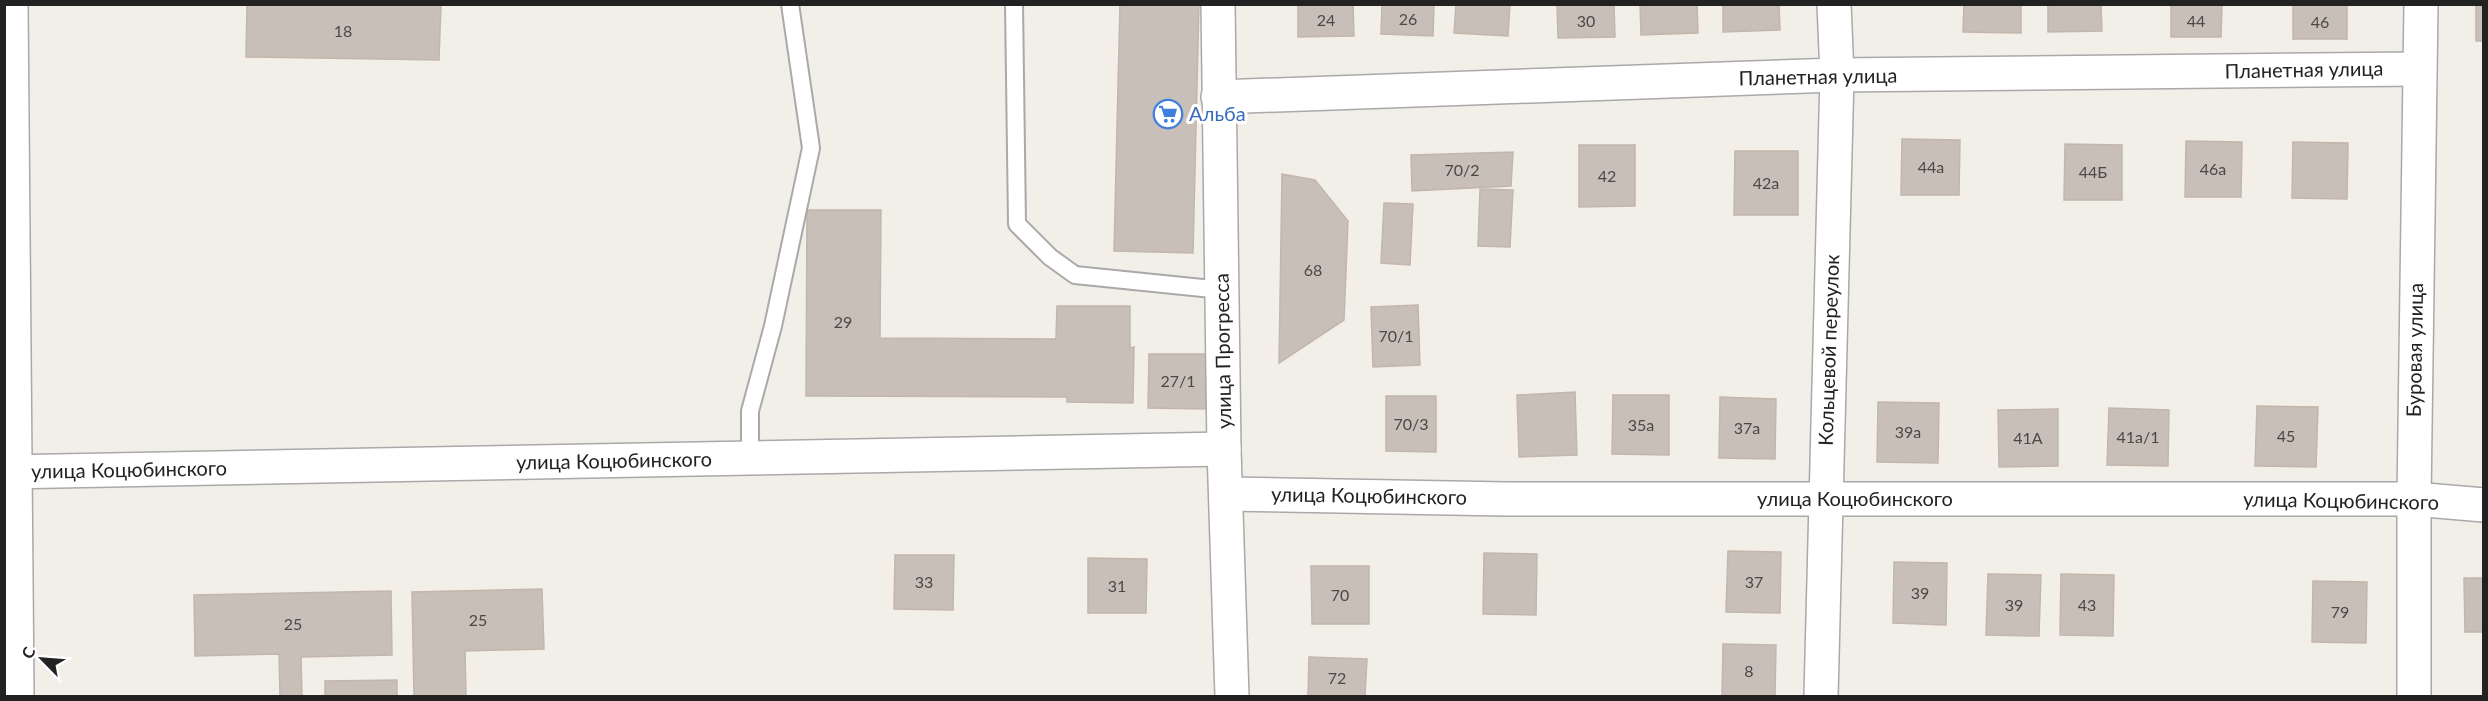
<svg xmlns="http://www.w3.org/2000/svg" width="2488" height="701" font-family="Lato,sans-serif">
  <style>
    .building { fill: #c7bfb8; stroke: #c4b6ab; stroke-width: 1.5 }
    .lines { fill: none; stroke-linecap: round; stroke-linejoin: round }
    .service-casing { stroke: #a9a9a9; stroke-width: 20 }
    .minor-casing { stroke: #a9a9a9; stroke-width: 36 }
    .service { stroke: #fff; stroke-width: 16 }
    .minor { stroke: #fff; stroke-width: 33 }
    .labels { text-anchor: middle; stroke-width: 6; stroke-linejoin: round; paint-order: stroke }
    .number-label { font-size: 16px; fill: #4b4948 }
    .street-label { font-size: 20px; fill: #222; stroke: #fff }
    .shop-label { font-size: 20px; fill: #366cbe; stroke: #fff; text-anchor: start }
  </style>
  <rect width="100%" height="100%" fill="#f2efe9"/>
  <g class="building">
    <polygon points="247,4 441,4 439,60 246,57"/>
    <polygon points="1120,4 1199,4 1193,253 1114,251"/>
    <polygon points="1298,4 1353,4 1354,36 1298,37"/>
    <polygon points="1382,4 1434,4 1433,36 1381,34"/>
    <polygon points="1456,4 1510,4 1508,36 1454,33"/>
    <polygon points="1557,4 1614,4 1615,37 1558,38"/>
    <polygon points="1640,4 1697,4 1698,33 1641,35"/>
    <polygon points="1723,4 1779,4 1780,30 1723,32"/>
    <polygon points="1964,4 2021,4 2021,33 1963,32"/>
    <polygon points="2048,4 2101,4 2102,31 2048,32"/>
    <polygon points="2171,4 2222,4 2221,37 2171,37"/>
    <rect x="2293" y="4" width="54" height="35"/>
    <rect x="2476" y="4" width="8" height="37"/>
    <polygon points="1902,139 1960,140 1959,195 1901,195"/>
    <polygon points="2186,141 2242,142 2241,197 2185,197"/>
    <polygon points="2293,142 2348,143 2347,199 2292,198"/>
    <polygon points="2065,144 2122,145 2122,200 2064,200"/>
    <polygon points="1579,145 1635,145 1635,206 1579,207"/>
    <polygon points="1735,151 1798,151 1798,215 1734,215"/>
    <polygon points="1513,152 1511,186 1412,191 1411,155"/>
    <polygon points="1282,174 1315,180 1348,221 1344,320 1279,363"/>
    <polygon points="1480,189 1513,190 1510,247 1478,246"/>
    <polygon points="1384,203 1413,204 1410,265 1381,263"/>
    <polygon points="807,210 881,210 880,338 1056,339 1057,306 1130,306 1130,348 1134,347 1133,403 1067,402 1067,397 806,396"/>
    <polygon points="1418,305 1420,365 1373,367 1371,307"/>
    <polygon points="1149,354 1207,354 1207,409 1148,408"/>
    <polygon points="1575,392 1577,455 1519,457 1517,395"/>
    <polygon points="1613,395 1669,395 1669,455 1612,454"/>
    <polygon points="1386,396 1436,396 1436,452 1386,451"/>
    <polygon points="1720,397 1776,399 1775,459 1719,458"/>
    <polygon points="1878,402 1939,403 1938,463 1877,462"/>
    <polygon points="2257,406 2318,407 2316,467 2255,466"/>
    <polygon points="2109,408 2169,410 2168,466 2107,465"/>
    <polygon points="2058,409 2058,466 1999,467 1998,410"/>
    <polygon points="1728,551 1781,552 1780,613 1726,612"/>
    <polygon points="1484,553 1537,554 1536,615 1483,614"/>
    <polygon points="895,555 954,555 953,610 894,609"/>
    <polygon points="1088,558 1147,559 1146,613 1088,613"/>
    <polygon points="1894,562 1947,563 1946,625 1893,623"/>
    <polygon points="1311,566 1369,566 1369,624 1312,624"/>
    <polygon points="1988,574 2041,575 2039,636 1986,635"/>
    <polygon points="2061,574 2114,575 2113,636 2060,635"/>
    <polygon points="2464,578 2484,578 2484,632 2465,632"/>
    <polygon points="2313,581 2367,582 2366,643 2312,642"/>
    <polygon points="542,589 544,649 465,651 466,696 414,696 412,592"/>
    <polygon points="391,591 392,655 301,657 302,696 280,696 279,654 195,656 194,595"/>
    <polygon points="1723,644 1776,645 1775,696 1722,696"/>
    <polygon points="1309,657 1367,659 1365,696 1308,696"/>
    <polygon points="397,680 397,696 325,696 325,681"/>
  </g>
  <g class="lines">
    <g class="service-casing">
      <g id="service">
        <polyline points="1014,4 1017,224 1050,257 1075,275 1222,290"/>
        <polyline points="750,458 750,411 773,326 811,148 790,4"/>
      </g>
    </g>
    <g class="minor-casing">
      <g id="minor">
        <polyline points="11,4 17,696"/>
        <polyline points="1218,4 1224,449 1232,696"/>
        <polyline points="1218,97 1837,75 2419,69"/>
        <polyline points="4,472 1224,449"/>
        <polyline points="1226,494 1506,499 2414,499 2484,505"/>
        <polyline points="1821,696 1837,75 1834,4"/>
        <polyline points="2414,696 2414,499 2421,4"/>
      </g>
    </g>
    <use href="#service" class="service"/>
    <use href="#minor" class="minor"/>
  </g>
  <defs>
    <g id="supermarket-ring" transform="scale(1.5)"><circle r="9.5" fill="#fff" stroke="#3f7fe0" stroke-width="1.5"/><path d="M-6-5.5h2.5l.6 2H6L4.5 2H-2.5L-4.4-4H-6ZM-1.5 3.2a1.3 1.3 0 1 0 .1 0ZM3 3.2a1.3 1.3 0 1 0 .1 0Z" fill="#3f7fe0"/></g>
  </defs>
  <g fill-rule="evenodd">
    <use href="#supermarket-ring" x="1168" y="114"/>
  </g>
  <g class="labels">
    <g class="number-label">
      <text x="1408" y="25">26</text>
      <text x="1326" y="26">24</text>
      <text x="1586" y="27">30</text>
      <text x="2196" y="27">44</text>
      <text x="2320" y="28">46</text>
      <text x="343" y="37">18</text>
      <text x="1931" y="173">44а</text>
      <text x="2213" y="175">46а</text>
      <text x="1462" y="176">70/2</text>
      <text x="2093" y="178">44Б</text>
      <text x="1607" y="182">42</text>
      <text x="1766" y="189">42а</text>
      <text x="1313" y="276">68</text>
      <text x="843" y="328">29</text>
      <text x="1396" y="342">70/1</text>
      <text x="1178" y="387">27/1</text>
      <text x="1411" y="430">70/3</text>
      <text x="1641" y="431">35а</text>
      <text x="1747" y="434">37а</text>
      <text x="1908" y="438">39а</text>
      <text x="2286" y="442">45</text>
      <text x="2138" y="443">41а/1</text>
      <text x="2028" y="444">41А</text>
      <text x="924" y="588">33</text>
      <text x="1754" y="588">37</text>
      <text x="1117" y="592">31</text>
      <text x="1920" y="599">39</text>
      <text x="1340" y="601">70</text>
      <text x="2014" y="611">39</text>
      <text x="2087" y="611">43</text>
      <text x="2340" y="618">79</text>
      <text x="478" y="626">25</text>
      <text x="293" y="630">25</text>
      <text x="1749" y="677">8</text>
      <text x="1337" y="684">72</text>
    </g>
    <g class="street-label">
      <text transform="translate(2304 70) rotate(-1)" y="7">Планетная улица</text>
      <text transform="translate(1818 77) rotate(-1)" y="7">Планетная улица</text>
      <text transform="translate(1829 350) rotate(-88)" y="7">Кольцевой переулок</text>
      <text transform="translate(2415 350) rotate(-89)" y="7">Буровая улица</text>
      <text transform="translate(1223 351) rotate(-91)" y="7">улица Прогресса</text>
      <text transform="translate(614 461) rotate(-1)" y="7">улица Коцюбинского</text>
      <text transform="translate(129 470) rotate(-1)" y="7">улица Коцюбинского</text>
      <text transform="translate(1369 496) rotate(1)" y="7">улица Коцюбинского</text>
      <text x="1855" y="506">улица Коцюбинского</text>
      <text transform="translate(2341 501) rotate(1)" y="7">улица Коцюбинского</text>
    </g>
    <g class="shop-label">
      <text x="1189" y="121">Альба</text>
    </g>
  </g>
  <rect width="2488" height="701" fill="none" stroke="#222222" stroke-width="12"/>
  <g transform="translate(42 659) rotate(295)" stroke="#ffffff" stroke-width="4.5" paint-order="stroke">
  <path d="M0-4.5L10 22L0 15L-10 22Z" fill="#222222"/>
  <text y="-9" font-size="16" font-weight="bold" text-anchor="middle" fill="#222222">С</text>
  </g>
</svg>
